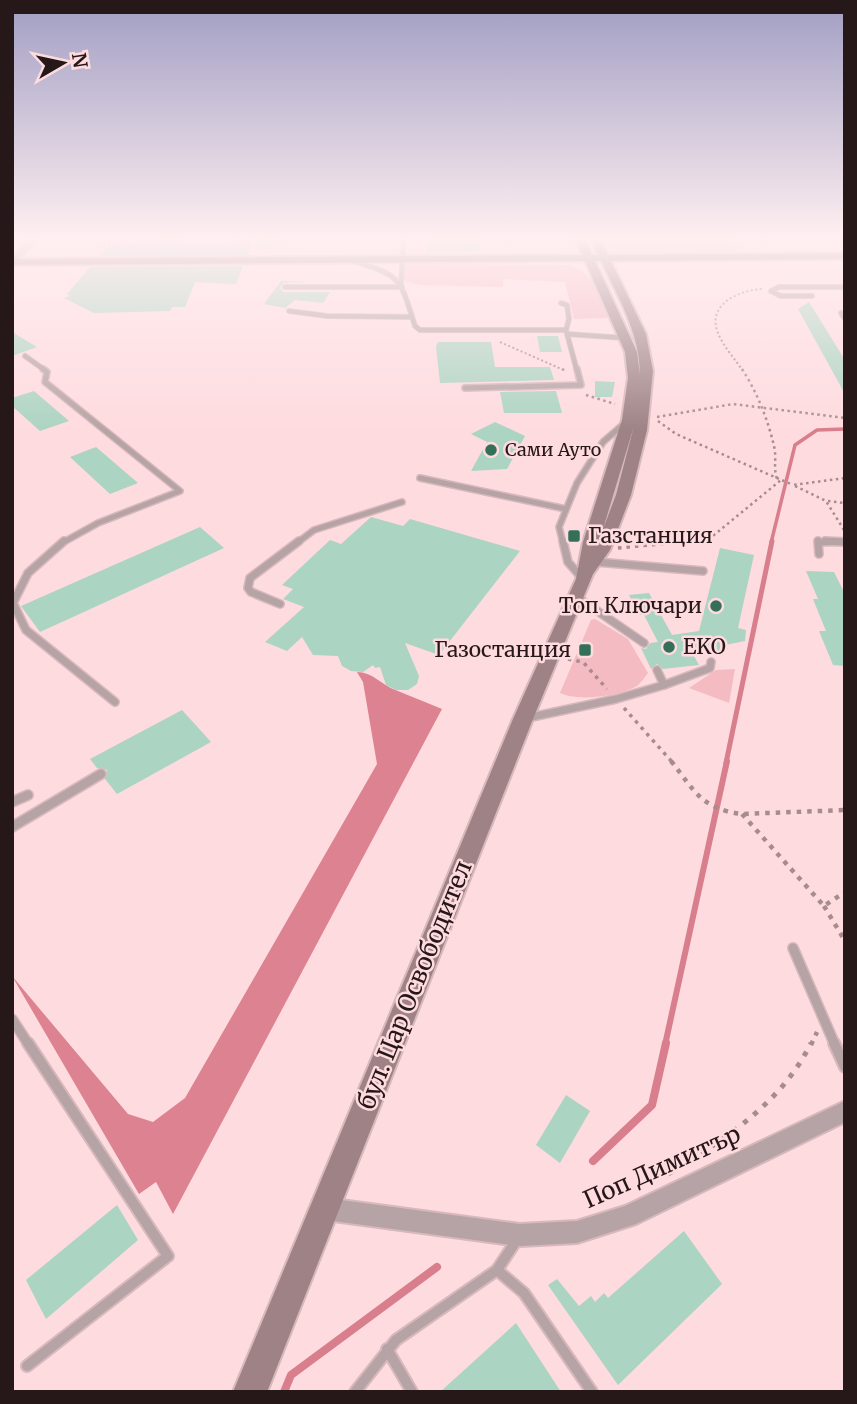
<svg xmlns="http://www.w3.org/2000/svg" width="857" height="1404" font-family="Merriweather,serif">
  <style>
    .green { fill: #f4bbc2 }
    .forest { fill: #dd8290 }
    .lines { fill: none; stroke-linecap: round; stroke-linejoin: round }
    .stream-far3 { stroke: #d87e8c; stroke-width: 3.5 }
    .stream-far2 { stroke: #d87e8c; stroke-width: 5 }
    .stream-far1 { stroke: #d87e8c; stroke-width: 6 }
    .stream { stroke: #d87e8c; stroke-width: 8 }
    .building { fill: #abd4c2 }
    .lane-far4-casing { stroke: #d7b8bb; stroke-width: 6 }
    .lane-far3-casing { stroke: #d7b8bb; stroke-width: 8 }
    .lane-far2-casing { stroke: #d7b8bb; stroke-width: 10 }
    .lane-far1-casing { stroke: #d7b8bb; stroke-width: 12 }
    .lane-casing { stroke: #d7b8bb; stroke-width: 14 }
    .street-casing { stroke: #d7b8bb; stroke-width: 4 }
    .secondary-casing { stroke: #d7b8bb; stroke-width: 4 }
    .path-far4 { stroke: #a78c8f; stroke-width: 2; stroke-dasharray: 2 2.5; stroke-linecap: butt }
    .path-far3 { stroke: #a78c8f; stroke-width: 2.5; stroke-dasharray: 2.5 3.5; stroke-linecap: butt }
    .path-far2 { stroke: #a78c8f; stroke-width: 3.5; stroke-dasharray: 3.5 5; stroke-linecap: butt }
    .path-far1 { stroke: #a78c8f; stroke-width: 4.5; stroke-dasharray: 4.5 6; stroke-linecap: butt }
    .path { stroke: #a78c8f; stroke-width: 5; stroke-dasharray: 5 8; stroke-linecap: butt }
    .lane-far4 { stroke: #b6a3a5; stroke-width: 4.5 }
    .lane-far3 { stroke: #b6a3a5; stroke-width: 5 }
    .lane-far2 { stroke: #b6a3a5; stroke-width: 7 }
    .lane-far1 { stroke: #b6a3a5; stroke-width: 9 }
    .lane { stroke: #b6a3a5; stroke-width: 10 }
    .street { fill: #b6a3a5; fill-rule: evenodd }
    .secondary { fill: #9e8285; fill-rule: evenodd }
    .poi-dot { fill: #336f59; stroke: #fedbdf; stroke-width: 2.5 }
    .labels { text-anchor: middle; stroke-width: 5; stroke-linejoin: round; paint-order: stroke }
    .far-poi-label { font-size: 18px; fill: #261719; stroke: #fedbdf; text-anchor: start }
    .poi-label { font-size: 21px; fill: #261719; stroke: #fedbdf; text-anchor: start }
    .near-street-label { font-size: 24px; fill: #261719; stroke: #fedbdf }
  </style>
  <rect width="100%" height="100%" fill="#fedbdf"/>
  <g class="green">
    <polygon points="599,236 731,236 740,253 618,254 606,250"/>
    <path d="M405 264 569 265C594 272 598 296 608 318L574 319 565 282 503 279V287L420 285 403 280Z"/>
    <path d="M595 619 628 639 648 673C645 677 641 683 637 686 619 696 579 702 560 693L591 620Z"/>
    <polygon points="735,669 729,703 689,688 716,670"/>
  </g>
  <path class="forest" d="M357 672C372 672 381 684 393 689 409 696 426 702 442 709L173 1214 156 1182 139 1194 12 976 128 1114 153 1122 185 1098 377 764 363 682Z"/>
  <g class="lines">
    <polyline class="stream-far3" points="771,543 795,445 817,430 845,429"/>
    <polyline class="stream-far2" points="726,763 772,541"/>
    <polyline class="stream-far1" points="665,1045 727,761"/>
    <g class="stream">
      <polyline points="593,1161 652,1105 666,1043"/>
      <polyline points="284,1392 291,1375 437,1267"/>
    </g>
  </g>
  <g class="building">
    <polygon points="163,236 180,236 178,245 252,244 248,255 99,256 108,245 159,244"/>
    <polygon points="258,236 274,236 270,250 254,250"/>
    <polygon points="427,236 479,236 480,251 427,253"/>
    <polygon points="243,266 236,284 195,282 185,307 172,307 170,311 94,313 64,298 70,296 67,294 90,267"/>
    <polygon points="281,281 309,282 283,283 280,288 284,292 330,292 323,303 295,300 285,308 264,304"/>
    <polygon points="809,302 845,360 845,394 798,309"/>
    <polygon points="12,332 37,347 12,356"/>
    <polygon points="537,336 558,336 562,352 540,352"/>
    <polygon points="438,342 491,342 495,367 550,367 554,380 440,383 436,347"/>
    <polygon points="595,381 615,382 612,397 595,397"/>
    <polygon points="34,391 69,421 40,431 12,406 12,398"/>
    <polygon points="556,391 562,413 504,413 500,392"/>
    <polygon points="495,422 525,436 507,469 471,471 487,442 471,434"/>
    <polygon points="96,447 138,483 110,494 70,457"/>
    <polygon points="371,517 403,526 410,519 520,551 439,655 405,643 419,676 417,684 408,690 396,690 386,685 380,667 375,668 373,665 363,672 351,671 342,666 338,656 313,655 302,637 287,651 265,642 304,607 283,599 293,589 282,585 330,540 341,544"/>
    <polygon points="200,527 224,548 40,632 21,606"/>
    <polygon points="720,548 754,555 738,628 746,630 745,641 725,645 728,649 694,656 699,665 663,669 657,664 651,669 641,648 646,649 650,643 658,642 644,615 639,615 629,595 649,593 672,635 699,631"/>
    <polygon points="806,571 834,572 845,594 845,666 833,665 819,631 826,631 813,599 818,599"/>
    <polygon points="182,710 211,742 117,794 105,779 107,770 97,768 90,759"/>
    <polygon points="566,1095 590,1111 560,1163 536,1145"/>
    <polygon points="117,1205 138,1240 46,1319 26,1280"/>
    <polygon points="684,1231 722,1284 618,1385 548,1285 557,1279 579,1306 591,1296 595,1302 604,1293 608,1298"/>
    <polygon points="516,1323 561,1392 440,1392"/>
  </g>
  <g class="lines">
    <g class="lane-far4-casing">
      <g id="lane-far4">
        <path d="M353 261C403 276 400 279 415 326L420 330H566L577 371"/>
        <polyline points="401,283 404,236"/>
        <polyline points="285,287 402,287"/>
        <polyline points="812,296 781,296 771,291 779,287 845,287"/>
        <polyline points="561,303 567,305 569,319 566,330"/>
        <polyline points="289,311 327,316 412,317"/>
        <polyline points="841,313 845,319"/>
        <polyline points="567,334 625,338"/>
        <polyline points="25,356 46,371"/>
      </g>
    </g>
    <g class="lane-far3-casing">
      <g id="lane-far3">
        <polyline points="43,369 47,372 45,382 180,491 98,523 62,543"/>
        <polyline points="465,388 581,385 577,369"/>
        <polyline points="420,478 566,509"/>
        <polyline points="297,543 314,530 402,502"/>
        <polyline points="563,543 559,527 577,483 603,442 626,422"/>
        <polyline points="818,543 845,542"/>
      </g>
    </g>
    <g class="lane-far2-casing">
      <g id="lane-far2">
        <polyline points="64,541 28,573 13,603 26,630 115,702"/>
        <polyline points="563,541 568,562 582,578"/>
        <polyline points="818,541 819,554"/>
        <polyline points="825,541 845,542"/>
        <polyline points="596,562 703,571"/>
        <polyline points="577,597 644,643"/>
        <polyline points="280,604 251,592 248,588 250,578 299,541"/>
        <polyline points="664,685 710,668 711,662"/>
        <polyline points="527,718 616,699 664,685 657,670"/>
      </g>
    </g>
    <g class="lane-far1-casing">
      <g id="lane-far1">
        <polyline points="12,802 28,795"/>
        <polyline points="12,827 101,774"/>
        <polyline points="793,948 835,1045"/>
        <polyline points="12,1019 29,1045"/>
      </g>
    </g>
    <g class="lane-casing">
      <g id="lane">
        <polyline points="834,1043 845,1067"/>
        <polyline points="497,1270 524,1293 592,1392"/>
        <polyline points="387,1349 412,1392"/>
        <polyline points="27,1366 168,1256 28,1043"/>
        <polyline points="355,1392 396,1340 497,1270 518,1238"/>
      </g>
    </g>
    <g class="street-casing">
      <g id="street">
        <polygon points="31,236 39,236 12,267 12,260"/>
        <polygon points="845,1101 845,1122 636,1224 577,1243 520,1246 326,1220 318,1217 315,1209 318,1201 326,1198 520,1224 577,1221 625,1206"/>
      </g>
    </g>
    <g class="secondary-casing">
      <path id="secondary" d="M574 236H584L592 255H598L589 236H599L608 255 845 253V259L611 261 646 334 653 371 647 430 631 495 610 550 593 574 533 719 267 1392H233L513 719 576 579 583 542 622 420 628 378 625 352 585 261 12 265V259L582 255ZM595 261H601C618 297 640 333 640 375L637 352ZM634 426 616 495 603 529Z"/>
    </g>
    <g class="path-far4">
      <polyline points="234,236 232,242 256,242"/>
      <polyline points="272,242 282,242"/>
      <polyline points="177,243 185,243"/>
      <polyline points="99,244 159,243"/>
      <polyline points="500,342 566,371"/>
      <path d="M743 371C735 359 723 346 718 333 706 304 740 290 762 289"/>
    </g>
    <g class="path-far3">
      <polyline points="562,369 566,371"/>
      <path d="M742 369C757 392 768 420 774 446 777 458 773 467 777 479"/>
      <polyline points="586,395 615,404"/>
      <polyline points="657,417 733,404 845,418"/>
      <polyline points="658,421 676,434 793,485"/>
      <polyline points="828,501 845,503"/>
      <polyline points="844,530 826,501 793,485 845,478"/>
      <polyline points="672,543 694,541 714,535 781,480"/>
    </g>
    <g class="path-far2">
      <polyline points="618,548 691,541"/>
      <polyline points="568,659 583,662 607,689"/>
      <polyline points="624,708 673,763"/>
    </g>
    <g class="path-far1">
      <path d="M671 761C695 791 701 809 742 814L845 810"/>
      <polyline points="742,814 824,906 845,892"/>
      <polyline points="824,906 845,941"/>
      <polyline points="811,1045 817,1032"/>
    </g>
    <path class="path" d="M668 1174C725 1139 781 1104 811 1043"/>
    <use href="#lane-far4" class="lane-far4"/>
    <use href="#lane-far3" class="lane-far3"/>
    <use href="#lane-far2" class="lane-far2"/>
    <use href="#lane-far1" class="lane-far1"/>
    <use href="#lane" class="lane"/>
    <use href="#street" class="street"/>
    <use href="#secondary" class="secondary"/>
  </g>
  <linearGradient id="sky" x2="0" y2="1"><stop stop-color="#a19ec3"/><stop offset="0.55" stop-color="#ffeff1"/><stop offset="1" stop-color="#ffeff1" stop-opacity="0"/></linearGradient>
  <rect width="857" height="432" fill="url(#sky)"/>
  <g class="poi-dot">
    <circle cx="491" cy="450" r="7"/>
    <rect x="567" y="529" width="14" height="14" rx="3.5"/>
    <circle cx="716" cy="606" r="7"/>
    <circle cx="669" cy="647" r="7"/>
    <rect x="578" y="643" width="14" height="14" rx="3.5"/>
  </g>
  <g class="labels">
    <g class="far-poi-label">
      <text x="505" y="456">Сами Ауто</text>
    </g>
    <g class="poi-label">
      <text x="588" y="543">Газстанция</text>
      <text x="702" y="613" text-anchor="end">Топ Ключари</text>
      <text x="683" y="654">EKO</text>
      <text x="571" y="657" text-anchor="end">Газoстанция</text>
    </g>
    <g class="near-street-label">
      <text transform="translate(415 985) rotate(-68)" y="8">бул. Цар Освободител</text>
      <text transform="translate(662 1167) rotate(-24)" y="8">Поп Димитър</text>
    </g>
  </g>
  <rect width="857" height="1404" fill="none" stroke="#261719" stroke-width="28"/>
  <g transform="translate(63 63) rotate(81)" stroke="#fedbdf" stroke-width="5" paint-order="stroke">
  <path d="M0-5L12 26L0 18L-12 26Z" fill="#261719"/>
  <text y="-10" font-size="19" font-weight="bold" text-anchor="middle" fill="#261719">N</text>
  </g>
</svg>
